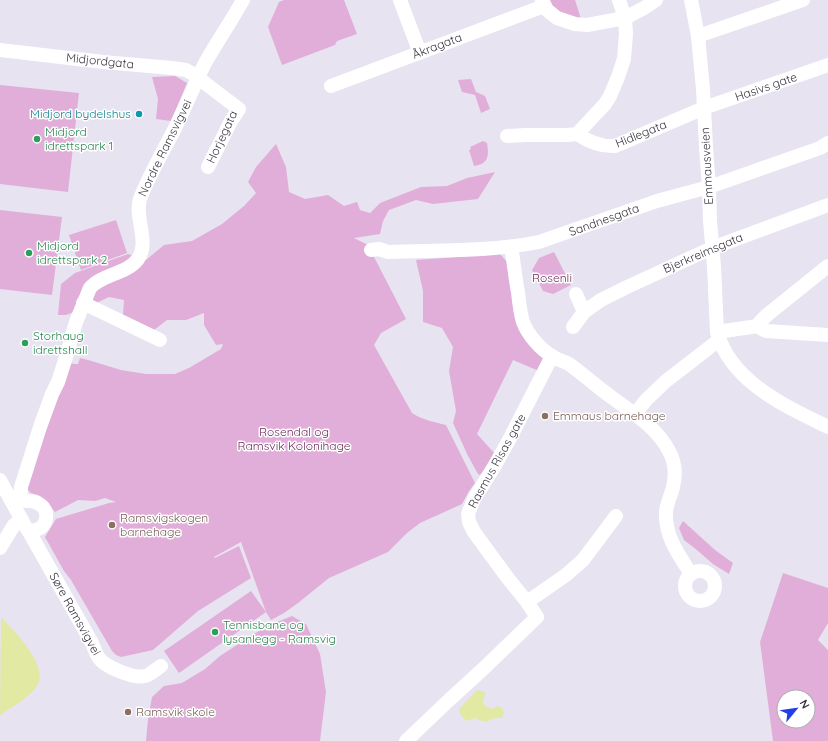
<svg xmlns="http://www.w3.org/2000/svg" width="828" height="741" font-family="Quicksand,sans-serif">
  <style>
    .green { fill: #e1aed9; fill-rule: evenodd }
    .water { fill: #e1e9a3 }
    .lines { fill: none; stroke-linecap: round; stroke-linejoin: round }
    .minor { stroke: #fff; stroke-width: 14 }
    .culture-dot { fill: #0f9aa8; stroke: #fff; stroke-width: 1.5 }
    .leisure-dot { fill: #2e9e5b; stroke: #fff; stroke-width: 1.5 }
    .education-dot { fill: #8d6e63; stroke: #fff; stroke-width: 1.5 }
    .labels { text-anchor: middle; stroke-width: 3; stroke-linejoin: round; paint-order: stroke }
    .street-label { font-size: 12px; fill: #383441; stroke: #fff }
    .culture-label { font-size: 12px; fill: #0d838f; stroke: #fff; text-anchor: end }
    .leisure-label { font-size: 12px; fill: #27864d; stroke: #fff; text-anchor: start }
    .park-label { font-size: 12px; fill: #6d2d58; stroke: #fff }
    .education-label { font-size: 12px; fill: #785e54; stroke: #fff; text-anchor: start }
  </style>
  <rect width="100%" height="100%" fill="#e8e3f0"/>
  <g class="green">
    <polygon points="284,0 344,0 357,34 337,41 335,45 282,65 268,27 279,2"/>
    <polygon points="550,0 575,0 582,22 554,10"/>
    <polygon points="175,76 187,83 171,121 156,119 158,99 152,77"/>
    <polygon points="471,79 476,92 485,96 490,109 481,113 475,95 462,92 458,80"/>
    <polygon points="0,85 79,93 68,192 0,184"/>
    <path d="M483 141 487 143C489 155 489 164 474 166L469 150 471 149 470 147Z"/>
    <path d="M276 144 286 167 289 192 305 199 328 195 344 206 357 202 360 210 370 213 380 203 421 187 447 186 467 178 495 172 478 199 433 204 416 200 389 210 383 221 380 234 354 238 370 246 372 253 406 319 381 333 374 345 412 413C423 420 434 422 446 425L475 483 469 491 462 504 420 523 407 533 388 552 329 578 298 603 284 613 271 620 266 612 241 542 214 557 215 558 239 546 251 578 198 611 153 650 121 657 116 655 112 651 71 580 64 571 45 537 56 519 109 503 116 502 105 498 95 501 78 500 55 512C51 507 47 501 42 497 34 492 32 497 26 487L69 363 75 364H78L80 358 88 360 121 370 146 374H175L189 368 221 349 223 344 216 345 204 325V313L186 320H167L154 330 123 315 124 300 109 297 90 306 66 315H58L61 284 75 273 128 254 146 260 164 245 192 241 222 224 244 206 256 193 248 182 256 167Z"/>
    <polygon points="0,210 62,217 52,295 0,289"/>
    <polygon points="116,220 127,253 81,270 69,235"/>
    <polygon points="554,252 571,285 553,294 543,291 532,270 539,258"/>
    <polygon points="500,254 507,262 511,287 545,356 539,371 513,360 477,434 496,455 489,461 484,470 480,475 478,474 468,456 453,423 456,411 449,371 453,347 442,328 423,322 423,291 416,260"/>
    <polygon points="683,521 715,550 733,563 729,574 713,564 697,550 684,540 679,528"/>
    <path d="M783 573 828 588V623L818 640 828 650V741H773L760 642ZM784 697H808V721H784Z"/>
    <polygon points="251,591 266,612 179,673 164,651"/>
    <polygon points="292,616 306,624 320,654 326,692 320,741 146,741 148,719 152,697 164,686 182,683 205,669 220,656 249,637 267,626"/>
  </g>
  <g class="water">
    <path d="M1 617C13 630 48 664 38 684 30 698 13 706 0 715Z"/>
    <path d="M477 690 485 692 483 704 491 709 498 706 502 708 504 713 502 718C497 718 491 718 487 722L482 721 475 718 466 721 461 715 459 709Z"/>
  </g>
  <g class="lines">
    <g class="minor">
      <polyline points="400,0 420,53"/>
      <polyline points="542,0 547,10 557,18 575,24 587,25 625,18 644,8 656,0"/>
      <path d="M691 0 698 36 703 89 706 147 709 187 710 221 714 266 717 332C731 382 785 406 828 427"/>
      <polyline points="698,36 803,0"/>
      <polyline points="0,50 103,62 172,68 186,70 193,74 239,109 231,121 208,167"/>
      <polyline points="331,86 544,6"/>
      <path d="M577 134C589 142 601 147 615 146L704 108 828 65"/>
      <polyline points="507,136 525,135 567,135 577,134 605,104 610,96 618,77 624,59 626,34 625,18 619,0"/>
      <path d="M511 247C514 262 515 277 518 292 519 302 520 312 523 322 528 335 540 349 552 356 557 360 564 361 569 364 583 374 596 386 610 396 631 412 656 426 669 451 675 462 676 475 673 487 671 496 666 504 666 513 665 537 679 555 691 574"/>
      <path d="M371 250 379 249 388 252C438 250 489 252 539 242L657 201 709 187 820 148 828 143"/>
      <polyline points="576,294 584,312"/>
      <polyline points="83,303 160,340"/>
      <polyline points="758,326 760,322 767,315 828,266"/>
      <polyline points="573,327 584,312 601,300 627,287 712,248 828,205"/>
      <polyline points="717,332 758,326 762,329 766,331 828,335"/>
      <polyline points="635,414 646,400 666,381 719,340"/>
      <path d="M0 480 25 526 28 530 92 643C94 648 96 654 99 658 105 667 134 679 145 676 150 675 156 669 161 666"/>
      <path d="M20 500 21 487 40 427 52 394 58 382 66 357 76 322 90 288C102 274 127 274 138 259 150 242 134 217 140 199 149 175 163 152 175 128 185 108 194 86 204 65 216 43 231 22 243 0"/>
      <path d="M14 505C18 500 22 500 28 501 31 501 35 501 37 503 53 509 47 534 28 530"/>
      <polyline points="0,548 14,525 22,520"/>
      <circle cx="700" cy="586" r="15"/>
      <polyline points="527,602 566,575 583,560 616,516"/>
      <polyline points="406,741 448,701 482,670 537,617 527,602 507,577 474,532 469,522 468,514 474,499 494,467 509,440 552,356"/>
    </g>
  </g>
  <circle class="culture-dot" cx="139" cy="114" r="4"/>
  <g class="leisure-dot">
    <circle cx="37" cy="139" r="4"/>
    <circle cx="29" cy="253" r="4"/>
    <circle cx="25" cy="343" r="4"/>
    <circle cx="215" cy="632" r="4"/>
  </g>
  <g class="education-dot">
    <circle cx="545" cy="416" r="4"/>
    <circle cx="112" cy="525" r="4"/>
    <circle cx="128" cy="712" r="4"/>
  </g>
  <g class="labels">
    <g class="street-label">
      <text transform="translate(437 46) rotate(-21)" y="4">Åkragata</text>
      <text transform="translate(100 61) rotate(6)" y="4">Midjordgata</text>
      <text transform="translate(766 87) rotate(-19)" y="4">Hasivs gate</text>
      <text transform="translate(641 134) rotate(-22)" y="4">Hidlegata</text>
      <text transform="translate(222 137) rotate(-65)" y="4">Horjegata</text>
      <text transform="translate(165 148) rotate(-64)" y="4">Nordre Ramsvigvei</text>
      <text transform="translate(707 166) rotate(-93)" y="4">Emmausveien</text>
      <text transform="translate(604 220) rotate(-20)" y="4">Sandnesgata</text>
      <text transform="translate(703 253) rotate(-23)" y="4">Bjerkreimsgata</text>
      <text transform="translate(497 461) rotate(-61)" y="4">Rasmus Risas gate</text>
      <text transform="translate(75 614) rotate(61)" y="4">Søre Ramsvigvei</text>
    </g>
    <g class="culture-label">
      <text x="131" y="118">Midjord bydelshus</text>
    </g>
    <g class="leisure-label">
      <text x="45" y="136">Midjord<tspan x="45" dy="14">idrettspark 1</tspan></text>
      <text x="37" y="250">Midjord<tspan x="37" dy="14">idrettspark 2</tspan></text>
      <text x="33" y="340">Storhaug<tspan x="33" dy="14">idrettshall</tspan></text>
      <text x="223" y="629">Tennisbane og<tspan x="223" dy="14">lysanlegg - Ramsvig</tspan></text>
    </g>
    <g class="park-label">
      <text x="552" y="282">Rosenli</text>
      <text x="294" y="436">Rosendal og<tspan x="294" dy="14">Ramsvik Kolonihage</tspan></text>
    </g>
    <g class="education-label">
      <text x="553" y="420">Emmaus barnehage</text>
      <text x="120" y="522">Ramsvigskogen<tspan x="120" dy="14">barnehage</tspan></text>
      <text x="136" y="716">Ramsvik skole</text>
    </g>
  </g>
  <g transform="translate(796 709) rotate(61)"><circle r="19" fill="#ffffff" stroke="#afaeb3"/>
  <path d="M0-3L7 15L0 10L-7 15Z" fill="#223ee8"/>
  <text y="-6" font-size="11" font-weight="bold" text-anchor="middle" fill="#383441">N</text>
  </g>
</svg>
